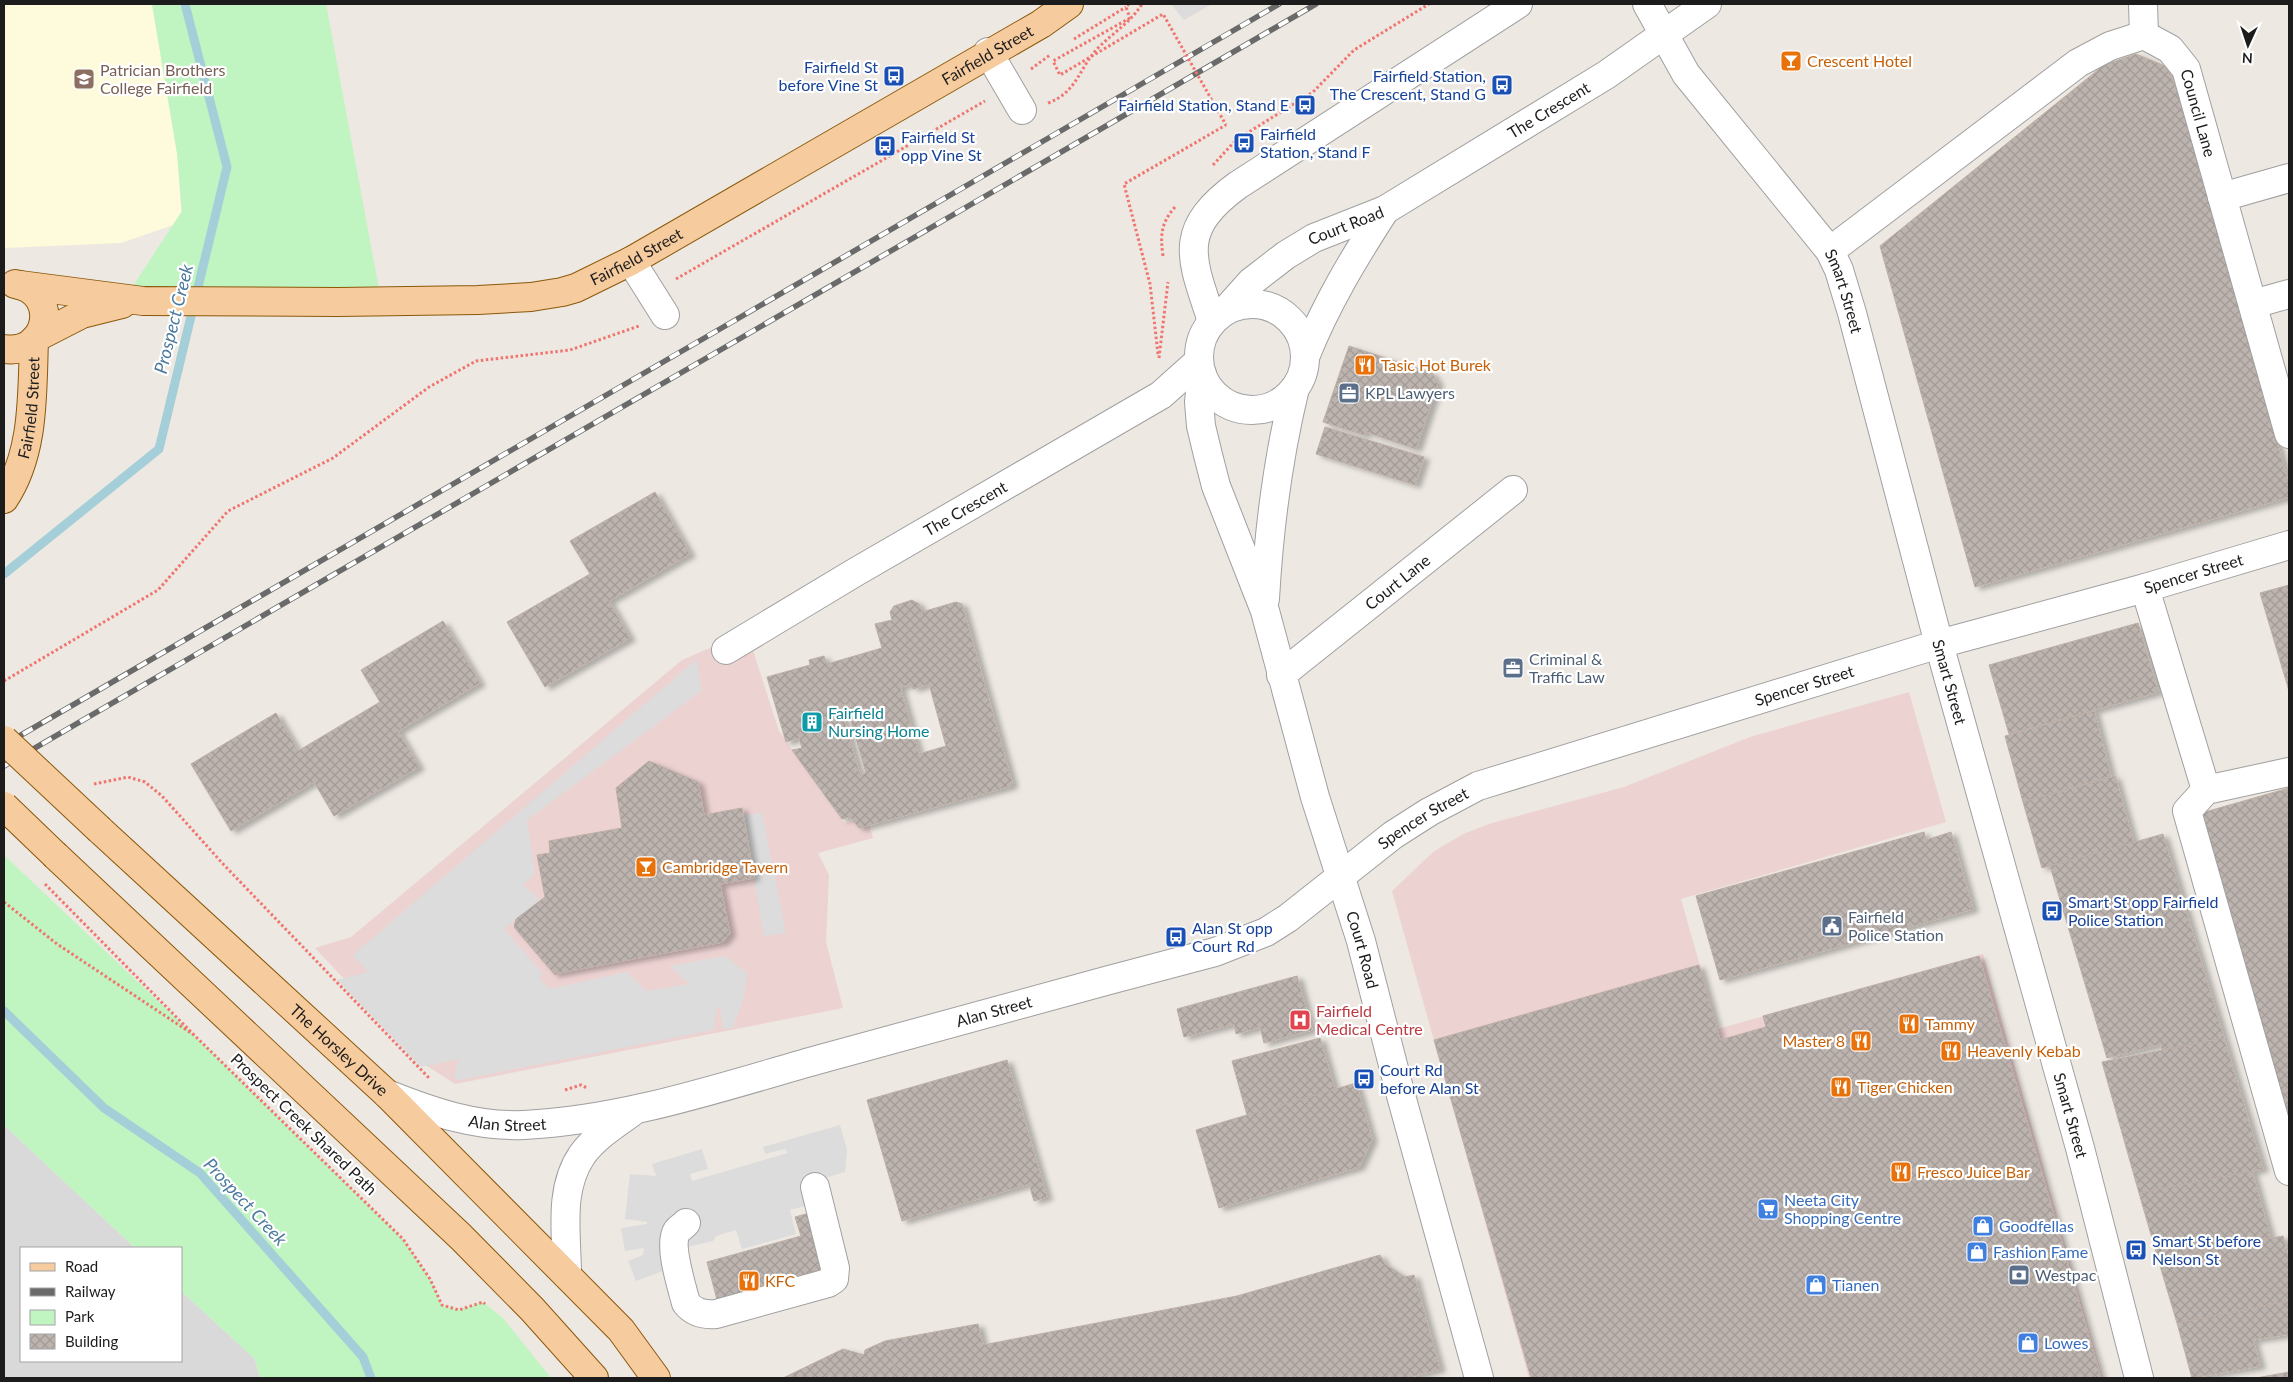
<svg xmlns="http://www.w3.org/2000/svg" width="2293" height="1382" font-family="Lato,sans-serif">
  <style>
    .residential { fill: #dad9d9 }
    .commercial { fill: #edd2d2 }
    .education { fill: #fdfbdb }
    .park { fill: #c0f5c1 }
    .parking { fill: #dcdcdc }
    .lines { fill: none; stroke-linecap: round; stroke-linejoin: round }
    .stream { stroke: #a5cfd8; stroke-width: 9 }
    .building { fill: url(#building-cross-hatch); stroke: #bdaea5; fill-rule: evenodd; filter: url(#shadow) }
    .minor-casing { stroke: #a0a0a0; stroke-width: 30 }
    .major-casing { stroke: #8b5809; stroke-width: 30 }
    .path { stroke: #f1756f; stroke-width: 3; stroke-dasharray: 2.5 2.5; stroke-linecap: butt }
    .minor { stroke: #fff; stroke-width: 28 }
    .major { stroke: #f6cb9e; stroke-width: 28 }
    .rail-casing { stroke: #6a6a6a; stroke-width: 5.5 }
    .rail { stroke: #fff; stroke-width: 4; stroke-dasharray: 11; stroke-linecap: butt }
    .major-bridge-casing { stroke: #8b5809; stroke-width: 30; stroke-linecap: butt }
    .path-bridge { stroke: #f1756f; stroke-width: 3; stroke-dasharray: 2.5 2.5; stroke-linecap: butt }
    .major-bridge { stroke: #f6cb9e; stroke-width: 28 }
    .labels { text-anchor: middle; stroke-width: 4.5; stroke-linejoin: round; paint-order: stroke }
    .street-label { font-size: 16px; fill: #1c1c1c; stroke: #fff }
    .food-label { font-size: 16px; fill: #c56008; stroke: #fff; text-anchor: start }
    .transit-label { font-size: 16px; fill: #164399; stroke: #fff; text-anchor: start }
    .education-label { font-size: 16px; fill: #785e54; stroke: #fff; text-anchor: start }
    .service-label { font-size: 16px; fill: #4e5e75; stroke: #fff; text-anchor: start }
    .culture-label { font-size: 16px; fill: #0d838f; stroke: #fff; text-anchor: start }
    .health-label { font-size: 16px; fill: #be3a42; stroke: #fff; text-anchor: start }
    .shop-label { font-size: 16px; fill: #366cbe; stroke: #fff; text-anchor: start }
    .water-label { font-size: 18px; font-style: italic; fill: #4c7a9e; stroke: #fff }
  </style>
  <defs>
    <pattern id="building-cross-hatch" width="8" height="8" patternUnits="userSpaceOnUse" patternTransform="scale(1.25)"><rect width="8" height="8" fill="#bdb4af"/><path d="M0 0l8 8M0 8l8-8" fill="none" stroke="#a29a96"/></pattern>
    <filter id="shadow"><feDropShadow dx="5.5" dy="3" stdDeviation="2.5" flood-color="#0004"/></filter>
  </defs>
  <rect width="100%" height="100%" fill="#ede8e2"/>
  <polygon class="residential" points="4,1125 135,1248 21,1248 21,1361 181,1361 181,1291 255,1359 260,1378 4,1378"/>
  <g class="commercial">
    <polygon points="747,632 779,731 844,823 867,817 873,838 818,853 829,875 826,942 843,1008 455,1084 424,1064 315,948 351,937 682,660"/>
    <polygon points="1909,692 1946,822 1681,899 1718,1029 1983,954 2103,1378 1529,1378 1392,891 1433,852 1463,834 1492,823 1624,787 1750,737"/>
  </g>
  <polygon class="education" points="4,4 152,4 177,153 182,222 121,243 4,248"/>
  <g class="park">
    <polygon points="152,4 326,4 379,289 131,289 182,211 177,153"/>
    <polygon points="4,855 194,1035 403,1239 430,1279 442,1305 459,1310 483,1302 503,1318 551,1378 260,1378 255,1359 181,1291 181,1248 135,1248 4,1125"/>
  </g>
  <g class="parking">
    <polygon points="1171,4 1212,4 1184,20"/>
    <polygon points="697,659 701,691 527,820 535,874 523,885 540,900 504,929 543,974 539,978 549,989 627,972 646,991 689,984 670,966 725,956 747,973 744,997 733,1028 723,1029 720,1007 717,1008 713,1030 459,1080 454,1078 459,1059 421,1067 337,980 368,972 353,955"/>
    <polygon points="762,813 786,933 764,936 743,815"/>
    <polygon points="840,1125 847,1150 845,1172 825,1178 831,1199 790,1210 796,1234 742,1249 736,1230 716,1236 713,1241 688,1247 681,1264 636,1281 628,1261 643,1255 644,1248 625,1251 621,1228 647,1224 647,1222 625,1219 630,1174 656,1176 652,1164 702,1149 708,1169 690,1174 692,1181 788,1153 785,1149 765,1154 763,1147"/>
  </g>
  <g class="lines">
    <g class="stream">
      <polyline points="4,574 159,449 227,167 185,4"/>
      <polyline points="4,1011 104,1108 200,1173 363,1357 371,1378"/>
    </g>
  </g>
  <g class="building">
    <polygon points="2136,54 2167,67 2179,96 2289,485 2289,497 1975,587 1880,246 2104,65"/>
    <polygon points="1349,346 1432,373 1438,383 1416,449 1366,432 1364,435 1323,422"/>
    <polygon points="1325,427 1424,457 1415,485 1316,454"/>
    <polygon points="655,492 690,554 609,601 630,638 545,687 507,622 590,574 570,541"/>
    <polygon points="2289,585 2289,691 2260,593"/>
    <path d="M912 600 919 604 922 612 956 602 962 604 1012 782 1011 786 859 828 850 817 842 819 792 750 802 748 799 738 786 742 767 677 810 665 809 660 824 656 827 664 882 648 875 624 892 620 890 612 894 606ZM912 684 913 689 929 684 946 746 919 754 900 687ZM846 704 866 773 860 775 840 705Z"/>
    <polygon points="443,621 480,683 398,731 419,767 334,816 314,782 231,831 191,764 276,713 298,751 380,702 361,670"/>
    <polygon points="2138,623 2158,692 2009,734 1989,665"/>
    <polygon points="2094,711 2111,776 2023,802 2005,736"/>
    <polygon points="649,761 698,782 704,815 742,808 754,878 720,884 730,933 723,942 559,973 559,971 555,975 514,927 516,919 545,897 537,855 550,853 549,841 622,828 616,788"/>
    <polygon points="2115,776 2134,843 2042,868 2023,802"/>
    <polygon points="2289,788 2289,1136 2199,819 2205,812"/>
    <polygon points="1924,832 1926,840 1951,832 1973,909 1720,980 1696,896"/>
    <polygon points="2163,834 2224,1038 2162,1050 2161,1044 2107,1058 2050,866"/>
    <polygon points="1979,956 2101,1378 1531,1378 1434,1040 1699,965 1720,1040 1766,1027 1763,1016"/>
    <polygon points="1297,976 1312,1030 1264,1043 1260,1027 1236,1034 1234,1024 1184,1037 1177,1009"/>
    <polygon points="1320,1038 1335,1090 1247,1115 1232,1061"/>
    <polygon points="2224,1038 2263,1169 2139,1193 2102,1062"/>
    <polygon points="1007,1060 1047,1197 1034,1201 1029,1184 902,1221 867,1100"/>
    <polygon points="1356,1083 1372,1139 1359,1167 1219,1208 1196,1130"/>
    <polygon points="2252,1171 2271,1239 2158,1259 2139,1193"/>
    <polygon points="813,1212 825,1279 719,1307 707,1262 801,1236 795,1217"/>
    <polygon points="2283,1236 2289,1260 2289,1301 2177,1323 2158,1259"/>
    <polygon points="1380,1255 1385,1264 1405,1277 1414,1275 1440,1369 1407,1378 899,1378 885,1341 978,1324 983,1345 1237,1296"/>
    <polygon points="2289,1301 2289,1334 2253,1340 2260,1366 2192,1378 2177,1323"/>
    <polygon points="885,1341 899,1378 783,1378 843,1349 864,1355 865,1350"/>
    <polygon points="2289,1372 2289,1378 2256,1378"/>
  </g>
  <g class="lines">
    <g class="minor-casing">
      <g id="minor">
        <path id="s1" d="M1647 4 1686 74 1830 251 1839 270 1852 313 1939 644 2080 1148 2139 1378"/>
        <polyline points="2143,4 2144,35"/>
        <polyline points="988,52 1022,110"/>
        <polyline points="2222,197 2289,178"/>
        <path id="s2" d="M1830 251 2078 63 2110 46 2144 35 2170 49 2186 69 2289 434"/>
        <polyline points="631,261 665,315"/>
        <polyline points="2253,304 2289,294"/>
        <circle cx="1252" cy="357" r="53"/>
        <path id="s3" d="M1225 311 1251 282 1286 255 1314 238 1385 210 1606 75 1707 4"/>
        <path d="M1212 321C1191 258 1176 230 1238 185L1518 4"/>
        <path d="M1305 357C1326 304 1354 258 1385 210"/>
        <path id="s4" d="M1202 374 1199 402 1201 426 1208 455 1216 486 1265 611 1315 797 1361 941 1400 1092 1479 1378"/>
        <polyline points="2145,588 2206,790"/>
        <path d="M1265 599C1269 527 1278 458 1295 388"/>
        <path id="s5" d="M726 650 854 573 1161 395 1199 361"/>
        <path id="s6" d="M1281 675 1513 490"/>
        <polyline points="2289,772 2206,790 2187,811 2289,1171"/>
        <path id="s7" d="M387 1094C432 1112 476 1127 524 1125 625 1120 721 1087 817 1060 949 1023 1082 987 1215 952L1266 932 1288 918 1393 835 1429 812 1478 786 1939 644 2145 588 2289 545"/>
        <path d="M686 1223C684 1226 679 1228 677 1231 668 1245 682 1287 686 1303 694 1313 704 1315 716 1314L828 1283 834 1279 835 1268 815 1187"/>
        <path d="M567 1275C567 1235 558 1190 582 1155 594 1138 614 1125 631 1113"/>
      </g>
    </g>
    <g class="major-casing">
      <g id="major">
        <path id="s8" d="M20 285 143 301 338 302 478 300 531 297 562 292 576 288 631 261 1041 24 1069 4"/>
        <polyline points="37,337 82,314 122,304"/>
        <path d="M4 349C49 356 61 292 15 284"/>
        <path id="s9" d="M4 499C35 453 32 393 34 340"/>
        <path id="s10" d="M100 830 387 1094 621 1330 656 1378"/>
        <polyline points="56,856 461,1237 532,1309 594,1378"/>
      </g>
    </g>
    <g class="path">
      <polyline points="1129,4 1126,7 1130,18"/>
      <polyline points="1074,39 1126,7"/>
      <polyline points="1031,69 1050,55"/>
      <path d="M1048 103C1078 92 1079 67 1099 47 1114 32 1131 22 1142 4"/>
      <polyline points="1213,165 1236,140 1313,92 1354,50 1429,4"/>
      <path d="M1163 256C1160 235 1161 223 1175 207"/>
      <polyline points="676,279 985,101"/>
      <polyline points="1158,354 1150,284 1124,184 1226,125"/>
      <polyline points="1159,358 1168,282"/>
      <polyline points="4,681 158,590 228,511 333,458 429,387 476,361 570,350 639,326"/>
      <polyline points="94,784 128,777 145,782 162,796 224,865 429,1078"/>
      <polyline points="4,902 57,944 194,1035 403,1239 430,1279 442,1305 459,1310 483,1302 485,1304"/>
      <polyline points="565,1090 581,1085 587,1088"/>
    </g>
    <use href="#minor" class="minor"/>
    <use href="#major" class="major"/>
    <g class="rail-casing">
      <g id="rail">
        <polyline points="4,745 1279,4"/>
        <polyline points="4,766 1316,4"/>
      </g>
    </g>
    <use href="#rail" class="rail"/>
    <g class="major-bridge-casing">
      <g id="major-bridge">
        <polyline points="4,740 100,830"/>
        <polyline points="4,806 56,856"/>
      </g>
    </g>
    <g class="path-bridge">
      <polyline points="1130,18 1053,61 1060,75 1163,14 1226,125"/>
      <polyline points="45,884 194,1035"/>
    </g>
    <use href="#major-bridge" class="major-bridge"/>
  </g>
  <defs>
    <g id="bar-square" transform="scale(1.125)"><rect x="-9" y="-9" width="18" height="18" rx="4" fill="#e8710a" stroke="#fff"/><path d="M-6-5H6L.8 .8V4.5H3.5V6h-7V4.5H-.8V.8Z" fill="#fff"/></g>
    <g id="bus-square" transform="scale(1.125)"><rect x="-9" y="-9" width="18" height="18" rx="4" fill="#1a4fb4" stroke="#fff"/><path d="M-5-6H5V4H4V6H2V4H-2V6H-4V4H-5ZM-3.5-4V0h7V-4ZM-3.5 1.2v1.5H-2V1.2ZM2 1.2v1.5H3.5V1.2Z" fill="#fff"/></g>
    <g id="school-square" transform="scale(1.125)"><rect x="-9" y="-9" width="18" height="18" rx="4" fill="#8d6e63" stroke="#fff"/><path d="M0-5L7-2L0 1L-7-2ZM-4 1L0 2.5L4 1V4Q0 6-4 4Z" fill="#fff"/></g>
    <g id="restaurant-square" transform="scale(1.125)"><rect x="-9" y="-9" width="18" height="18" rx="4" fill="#e8710a" stroke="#fff"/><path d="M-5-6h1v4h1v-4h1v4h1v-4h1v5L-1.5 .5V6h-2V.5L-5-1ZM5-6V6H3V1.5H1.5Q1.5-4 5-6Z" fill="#fff"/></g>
    <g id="office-square" transform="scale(1.125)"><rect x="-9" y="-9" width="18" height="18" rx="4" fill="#5c6f8a" stroke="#fff"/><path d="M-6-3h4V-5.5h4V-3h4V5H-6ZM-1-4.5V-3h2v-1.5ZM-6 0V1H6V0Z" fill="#fff"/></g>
    <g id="building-square" transform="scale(1.125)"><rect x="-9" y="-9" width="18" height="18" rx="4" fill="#0f9aa8" stroke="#fff"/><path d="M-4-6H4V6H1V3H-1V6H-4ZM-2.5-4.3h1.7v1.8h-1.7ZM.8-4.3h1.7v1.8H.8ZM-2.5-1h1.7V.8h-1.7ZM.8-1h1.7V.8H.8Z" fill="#fff"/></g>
    <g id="civic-square" transform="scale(1.125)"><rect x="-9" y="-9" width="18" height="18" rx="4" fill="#5c6f8a" stroke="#fff"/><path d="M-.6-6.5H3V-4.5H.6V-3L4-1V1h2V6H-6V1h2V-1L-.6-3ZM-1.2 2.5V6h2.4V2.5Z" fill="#fff"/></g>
    <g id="hospital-square" transform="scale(1.125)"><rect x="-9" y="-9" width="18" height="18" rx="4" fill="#e0444e" stroke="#fff"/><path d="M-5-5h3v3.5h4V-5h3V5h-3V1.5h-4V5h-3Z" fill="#fff"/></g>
    <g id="supermarket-square" transform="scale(1.125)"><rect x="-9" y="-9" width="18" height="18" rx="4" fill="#3f7fe0" stroke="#fff"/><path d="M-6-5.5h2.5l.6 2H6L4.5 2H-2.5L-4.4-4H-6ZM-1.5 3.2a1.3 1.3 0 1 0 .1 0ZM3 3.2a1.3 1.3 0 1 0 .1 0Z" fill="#fff"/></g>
    <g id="shop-square" transform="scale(1.125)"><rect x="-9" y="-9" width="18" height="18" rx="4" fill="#3f7fe0" stroke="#fff"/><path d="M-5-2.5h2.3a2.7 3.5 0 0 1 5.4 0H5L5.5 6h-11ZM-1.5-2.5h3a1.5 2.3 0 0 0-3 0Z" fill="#fff"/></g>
    <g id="bank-square" transform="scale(1.125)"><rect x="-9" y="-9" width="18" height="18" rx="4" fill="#5c6f8a" stroke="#fff"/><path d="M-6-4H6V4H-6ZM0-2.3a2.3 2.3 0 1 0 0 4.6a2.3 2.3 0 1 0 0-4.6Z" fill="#fff"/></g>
  </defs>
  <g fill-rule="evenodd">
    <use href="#bar-square" x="1791" y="61"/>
    <use href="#bus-square" x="894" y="76"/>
    <use href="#school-square" x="84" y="79"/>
    <use href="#bus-square" x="1502" y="85"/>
    <use href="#bus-square" x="1305" y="105"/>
    <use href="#bus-square" x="1244" y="143"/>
    <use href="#bus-square" x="885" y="146"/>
    <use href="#restaurant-square" x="1365" y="365"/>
    <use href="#office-square" x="1349" y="393"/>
    <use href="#office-square" x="1513" y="668"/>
    <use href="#building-square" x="812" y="722"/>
    <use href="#bar-square" x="646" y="867"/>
    <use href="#bus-square" x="2052" y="911"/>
    <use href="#civic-square" x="1832" y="926"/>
    <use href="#bus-square" x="1176" y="937"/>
    <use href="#hospital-square" x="1300" y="1020"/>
    <use href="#restaurant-square" x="1909" y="1024"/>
    <use href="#restaurant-square" x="1861" y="1041"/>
    <use href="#restaurant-square" x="1951" y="1051"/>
    <use href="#bus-square" x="1364" y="1079"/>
    <use href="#restaurant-square" x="1841" y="1087"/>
    <use href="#restaurant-square" x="1901" y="1172"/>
    <use href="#supermarket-square" x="1768" y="1209"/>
    <use href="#shop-square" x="1983" y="1226"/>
    <use href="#bus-square" x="2136" y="1250"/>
    <use href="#shop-square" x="1977" y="1252"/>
    <use href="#bank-square" x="2019" y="1275"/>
    <use href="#restaurant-square" x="749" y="1281"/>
    <use href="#shop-square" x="1816" y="1285"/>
    <use href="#shop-square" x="2028" y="1343"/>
  </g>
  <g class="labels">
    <g class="street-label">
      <text dy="6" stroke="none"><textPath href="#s8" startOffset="1031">Fairfield Street</textPath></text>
      <text dy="6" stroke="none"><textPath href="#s3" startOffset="384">The Crescent</textPath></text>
      <text dy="6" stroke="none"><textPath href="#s2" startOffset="484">Council Lane</textPath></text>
      <text dy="6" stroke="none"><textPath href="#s3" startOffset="150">Court Road</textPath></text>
      <text dy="6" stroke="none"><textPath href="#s8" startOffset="626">Fairfield Street</textPath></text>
      <text dy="6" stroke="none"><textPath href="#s1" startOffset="351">Smart Street</textPath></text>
      <text dy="6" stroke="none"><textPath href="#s9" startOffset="96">Fairfield Street</textPath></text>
      <text dy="6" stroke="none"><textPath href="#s5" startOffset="278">The Crescent</textPath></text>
      <text dy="6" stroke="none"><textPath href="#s7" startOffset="1914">Spencer Street</textPath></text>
      <text dy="6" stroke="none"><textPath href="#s6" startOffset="149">Court Lane</textPath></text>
      <text dy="6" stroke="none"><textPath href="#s1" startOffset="756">Smart Street</textPath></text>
      <text dy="6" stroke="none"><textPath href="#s7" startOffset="1509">Spencer Street</textPath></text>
      <text dy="6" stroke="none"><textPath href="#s7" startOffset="1104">Spencer Street</textPath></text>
      <text dy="6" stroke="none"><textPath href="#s4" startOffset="601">Court Road</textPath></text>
      <text dy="6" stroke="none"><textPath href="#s7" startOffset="626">Alan Street</textPath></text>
      <text dy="6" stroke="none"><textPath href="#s10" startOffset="325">The Horsley Drive</textPath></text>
      <text dy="6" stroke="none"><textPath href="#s1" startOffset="1206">Smart Street</textPath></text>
      <text dy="6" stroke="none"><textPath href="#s7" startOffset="125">Alan Street</textPath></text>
      <text transform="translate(304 1124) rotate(44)" y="6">Prospect Creek Shared Path</text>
    </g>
    <g class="food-label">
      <text x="1807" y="67">Crescent Hotel</text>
      <text x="1381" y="371">Tasic Hot Burek</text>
      <text x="662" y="873">Cambridge Tavern</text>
      <text x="1925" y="1030">Tammy</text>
      <text x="1845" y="1047" text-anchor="end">Master 8</text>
      <text x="1967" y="1057">Heavenly Kebab</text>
      <text x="1857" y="1093">Tiger Chicken</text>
      <text x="1917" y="1178">Fresco Juice Bar</text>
      <text x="765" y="1287">KFC</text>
    </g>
    <g class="transit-label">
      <text x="878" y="73" text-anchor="end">Fairfield St<tspan x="878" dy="18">before Vine St</tspan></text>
      <text x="1486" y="82" text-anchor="end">Fairfield Station,<tspan x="1486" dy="18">The Crescent, Stand G</tspan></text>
      <text x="1289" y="111" text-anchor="end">Fairfield Station, Stand E</text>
      <text x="1260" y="140">Fairfield<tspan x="1260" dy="18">Station, Stand F</tspan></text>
      <text x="901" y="143">Fairfield St<tspan x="901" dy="18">opp Vine St</tspan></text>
      <text x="2068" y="908">Smart St opp Fairfield<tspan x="2068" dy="18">Police Station</tspan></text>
      <text x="1192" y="934">Alan St opp<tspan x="1192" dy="18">Court Rd</tspan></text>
      <text x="1380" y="1076">Court Rd<tspan x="1380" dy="18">before Alan St</tspan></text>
      <text x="2152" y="1247">Smart St before<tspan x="2152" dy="18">Nelson St</tspan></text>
    </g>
    <g class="education-label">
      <text x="100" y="76">Patrician Brothers<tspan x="100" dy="18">College Fairfield</tspan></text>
    </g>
    <g class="service-label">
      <text x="1365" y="399">KPL Lawyers</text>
      <text x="1529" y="665">Criminal &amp;<tspan x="1529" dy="18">Traffic Law</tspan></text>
      <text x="1848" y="923">Fairfield<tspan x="1848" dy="18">Police Station</tspan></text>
      <text x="2035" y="1281">Westpac</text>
    </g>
    <g class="culture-label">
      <text x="828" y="719">Fairfield<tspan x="828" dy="18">Nursing Home</tspan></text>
    </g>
    <g class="health-label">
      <text x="1316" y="1017">Fairfield<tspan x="1316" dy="18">Medical Centre</tspan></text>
    </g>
    <g class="shop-label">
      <text x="1784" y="1206">Neeta City<tspan x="1784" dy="18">Shopping Centre</tspan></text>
      <text x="1999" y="1232">Goodfellas</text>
      <text x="1993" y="1258">Fashion Fame</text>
      <text x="1832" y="1291">Tianen</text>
      <text x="2044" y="1349">Lowes</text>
    </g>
    <g class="water-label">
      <text transform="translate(174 319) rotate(-76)" y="6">Prospect Creek</text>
      <text transform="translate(245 1202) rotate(47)" y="6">Prospect Creek</text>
    </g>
  </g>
  <rect width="2293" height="1382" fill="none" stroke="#1c1c1c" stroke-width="10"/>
  <rect x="20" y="1247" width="162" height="115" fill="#ffffff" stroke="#a4a4a4"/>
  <rect x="30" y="1263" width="25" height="8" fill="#f6cb9e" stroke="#a4a4a4"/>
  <text x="65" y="1272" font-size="15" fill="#1c1c1c">Road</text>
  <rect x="30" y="1288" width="25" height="8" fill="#6a6a6a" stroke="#a4a4a4"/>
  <text x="65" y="1297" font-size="15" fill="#1c1c1c">Railway</text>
  <rect x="30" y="1310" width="25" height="15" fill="#c0f5c1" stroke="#a4a4a4"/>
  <text x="65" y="1322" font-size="15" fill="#1c1c1c">Park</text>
  <rect x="30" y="1334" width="25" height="15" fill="url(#building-cross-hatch)" stroke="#a4a4a4"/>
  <text x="65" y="1347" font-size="15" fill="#1c1c1c">Building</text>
  <g transform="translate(2248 45) rotate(183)" stroke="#ffffff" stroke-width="4" paint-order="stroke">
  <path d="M0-4L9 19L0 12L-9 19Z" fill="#1c1c1c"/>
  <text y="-8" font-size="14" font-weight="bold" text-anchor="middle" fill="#1c1c1c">N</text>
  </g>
</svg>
